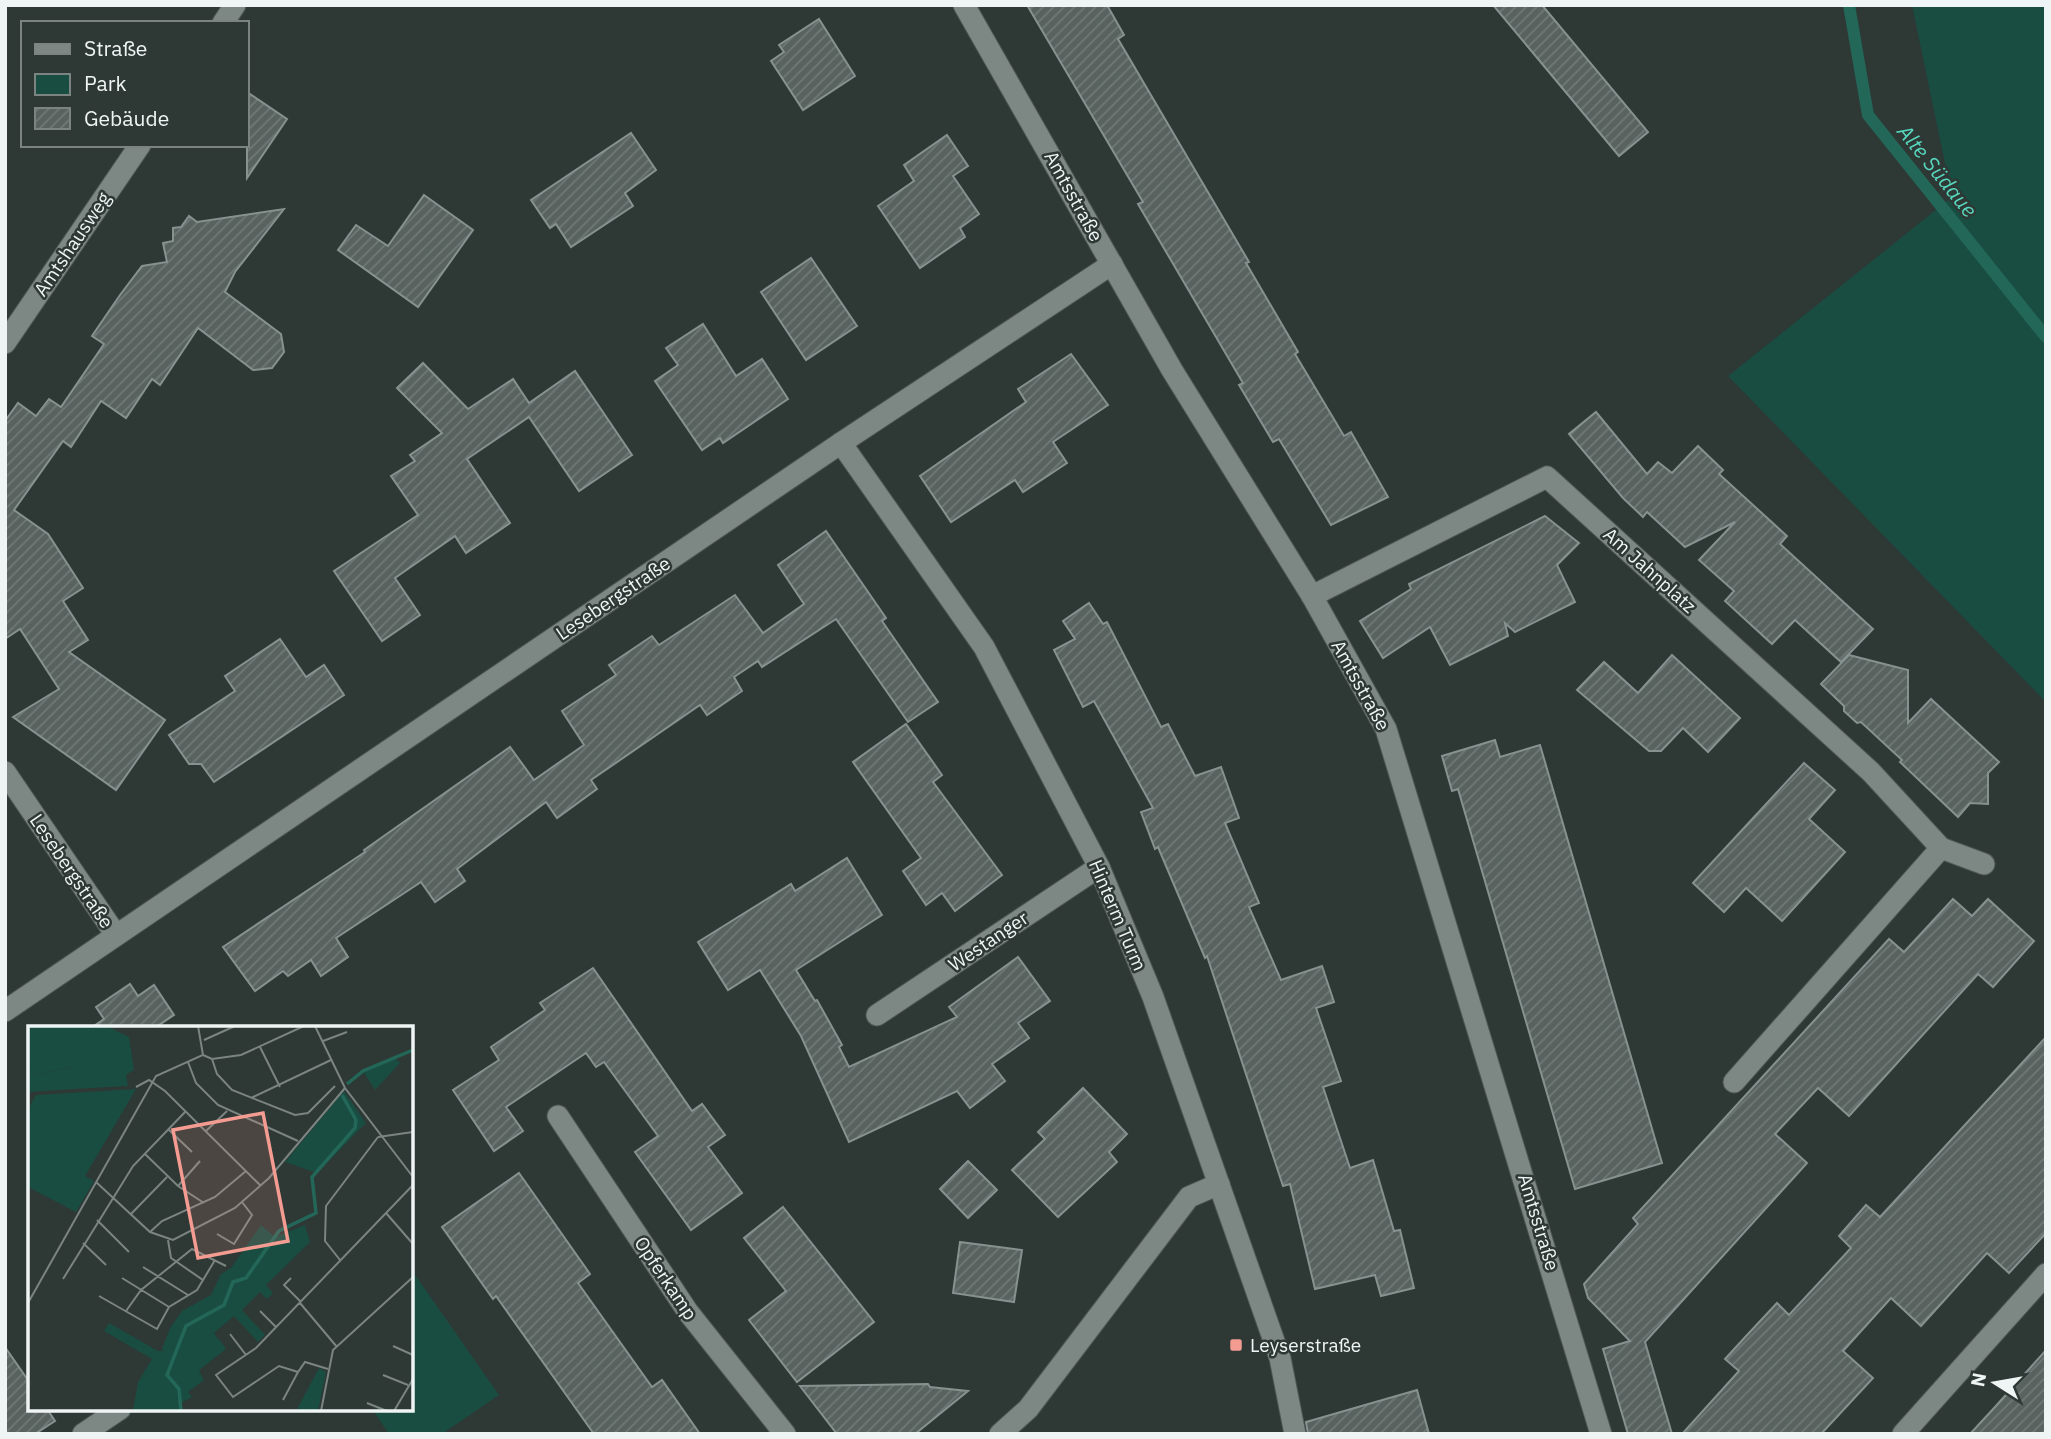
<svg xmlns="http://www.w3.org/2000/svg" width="2051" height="1439" font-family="'IBM Plex Sans',sans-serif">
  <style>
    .green { fill: #1a4d42 }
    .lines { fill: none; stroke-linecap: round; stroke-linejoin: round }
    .stream { stroke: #236759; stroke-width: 12 }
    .building { fill: url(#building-hatch); stroke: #86928f; stroke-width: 2 }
    .street-casing { stroke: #4e5755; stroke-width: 23 }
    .street { stroke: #7d8885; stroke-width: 21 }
    .poi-dot { fill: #f59c92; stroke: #2e3835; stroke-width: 2.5 }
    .labels { text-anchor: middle; stroke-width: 5; stroke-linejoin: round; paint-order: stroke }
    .street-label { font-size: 19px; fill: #eff5f4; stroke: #2e3835 }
    .poi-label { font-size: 19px; fill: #eff5f4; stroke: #2e3835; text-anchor: start }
    .water-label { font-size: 21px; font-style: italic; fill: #57d7bd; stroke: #2e3835 }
    .inset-river { fill: none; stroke: #236759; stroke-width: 3.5 }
    .inset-road { fill: none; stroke: #7b8481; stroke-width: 2 }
    .view { fill: #f59c92; fill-opacity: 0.15; stroke: #f59c92; stroke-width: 3.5 }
    .inset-edge { fill: none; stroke: #eff5f4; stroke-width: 3.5 }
  </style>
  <defs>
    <pattern id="building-hatch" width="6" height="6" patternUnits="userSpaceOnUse" patternTransform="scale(1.75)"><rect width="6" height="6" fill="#58625f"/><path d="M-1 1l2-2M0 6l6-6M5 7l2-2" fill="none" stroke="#707977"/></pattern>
  </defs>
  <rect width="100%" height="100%" fill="#2e3835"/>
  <g class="green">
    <polygon points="1912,5 2046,5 2046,702 1728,376 1952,197"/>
    <polygon points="411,1269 499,1395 442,1434 389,1434 372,1409 411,1409"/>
  </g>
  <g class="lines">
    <polyline class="stream" points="1849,5 1868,115 2046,337"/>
  </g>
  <g class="building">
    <polygon points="1027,5 1107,5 1124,35 1118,39 1249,262 1246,263 1298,352 1295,354 1344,436 1351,432 1388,497 1331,525 1279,439 1273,442 1239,385 1243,383 1138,204 1143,202"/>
    <polygon points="1493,5 1542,5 1648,132 1619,156"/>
    <polygon points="819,19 855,76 803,110 771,61 784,52 779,45"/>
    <polygon points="247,92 287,119 247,178"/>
    <polygon points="631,133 656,170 625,193 633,206 571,247 556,224 550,228 531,200"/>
    <polygon points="947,135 968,166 953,176 979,214 960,228 965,237 920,268 878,206 914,181 904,165"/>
    <polygon points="424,195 473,230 418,307 338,250 356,225 388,246"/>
    <polygon points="284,209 235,272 225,292 281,334 284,352 272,368 253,370 198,328 160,385 152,379 126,418 101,401 71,447 63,441 14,510 48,534 83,588 63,601 88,640 69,652 165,720 116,790 13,717 59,689 20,629 5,639 5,421 18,403 36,416 49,399 61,407 104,344 92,336 120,295 142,266 167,262 163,243 173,241 173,228 181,227 189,216 197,222"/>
    <polygon points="811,258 857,326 806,360 761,292"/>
    <polygon points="703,324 736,376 762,359 788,399 723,443 720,438 702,450 655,381 678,365 666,348"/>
    <polygon points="1071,354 1108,405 1053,442 1067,463 1023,492 1015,480 951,522 920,476 1026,402 1018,389"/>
    <polygon points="423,363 468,409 513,379 529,403 575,371 632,455 579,491 529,417 467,459 510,523 466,553 455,536 395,578 420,615 382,641 334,571 418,515 391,476 415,461 410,455 442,433 397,388"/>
    <polygon points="1596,412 1647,474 1658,462 1672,473 1698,446 1723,470 1719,474 1787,536 1780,544 1873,629 1841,662 1795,620 1772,644 1725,601 1734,591 1699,560 1735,522 1685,547 1647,512 1643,517 1623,498 1569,434"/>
    <polygon points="1545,516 1579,543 1557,565 1575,602 1515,632 1505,623 1508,636 1450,665 1430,627 1383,658 1360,621 1411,589 1409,584"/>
    <polygon points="826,531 886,618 882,621 938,702 908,722 836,619 762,667 758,661 734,677 742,691 707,715 700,705 591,780 597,789 557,818 546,802 457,869 465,881 435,902 421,882 336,938 348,957 321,976 311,960 288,976 283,971 255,991 223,947 365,852 364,850 510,747 534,780 584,745 562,711 616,675 609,665 652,636 659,645 735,595 763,633 804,604 778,565"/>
    <polygon points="1089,603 1103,624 1107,622 1161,727 1168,724 1195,776 1221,767 1239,818 1225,823 1259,903 1249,907 1281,980 1322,966 1334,1002 1316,1008 1341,1081 1323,1087 1350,1168 1373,1160 1394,1231 1400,1230 1414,1288 1381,1296 1375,1275 1315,1289 1290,1184 1283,1186 1207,956 1205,958 1158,847 1155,849 1141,812 1153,808 1094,701 1083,707 1054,650 1075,639 1063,621"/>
    <polygon points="280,639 306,677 324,665 344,695 214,782 201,764 189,764 169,735 235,691 225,676"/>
    <polygon points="1672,655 1740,718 1708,752 1683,728 1661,751 1649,751 1577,690 1604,662 1638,693"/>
    <polygon points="1849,655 1908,670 1908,723 1931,699 1999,762 1988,773 1988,804 1970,803 1958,817 1900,762 1902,760 1861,722 1857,723 1844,711 1844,706 1821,684"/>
    <polygon points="906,724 942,775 933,782 1002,875 955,911 942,893 926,905 903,871 921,858 853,762"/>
    <polygon points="1495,740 1500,757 1540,745 1662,1163 1575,1189 1458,789 1452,791 1442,756"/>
    <polygon points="1804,763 1835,790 1809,819 1845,852 1782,921 1746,888 1724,912 1693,883"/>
    <polygon points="847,858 882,915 796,970 815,1001 817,1000 842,1045 839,1047 849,1067 957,1017 949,1007 1018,957 1050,1001 1018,1023 1029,1038 992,1064 1005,1081 970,1108 957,1091 849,1142 801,1036 760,970 728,990 698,942 791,884 795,891"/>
    <polygon points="1953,899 1972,916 1988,899 2034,941 1993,987 1978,974 1849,1116 1818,1088 1775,1134 1807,1163 1645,1342 1672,1434 1628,1434 1603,1349 1630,1341 1588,1298 1584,1284 1638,1224 1633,1218 1889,939 1904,952"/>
    <polygon points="593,968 692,1111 702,1104 725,1135 708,1147 742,1193 691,1230 635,1152 658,1136 604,1062 596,1067 586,1053 506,1107 523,1131 494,1151 453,1090 499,1060 491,1047 545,1010 540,1003"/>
    <polygon points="130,984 138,996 154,985 174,1015 159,1025 161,1028 91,1028 104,1019 96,1007"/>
    <polygon points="2046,1037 2046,1233 2009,1273 1987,1253 1921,1326 1891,1298 1843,1351 1873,1378 1821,1434 1682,1434 1739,1371 1725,1359 1748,1334 1777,1303 1789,1315 1851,1248 1839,1236 1866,1205 1880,1217"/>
    <polygon points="1083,1088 1127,1134 1109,1152 1117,1162 1058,1217 1012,1170 1045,1139 1038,1132"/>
    <polygon points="968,1161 997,1190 968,1218 940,1189"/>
    <polygon points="519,1173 590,1274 578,1283 652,1387 662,1380 700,1434 594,1434 496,1296 493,1299 442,1227"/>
    <polygon points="783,1207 874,1322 797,1382 749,1320 786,1291 744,1238"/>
    <polygon points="960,1242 1022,1250 1014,1302 953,1293"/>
    <polygon points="5,1347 30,1383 30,1409 47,1409 55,1421 35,1434 5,1434"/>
    <polygon points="2046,1350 2046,1434 1970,1434 1995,1407"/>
    <polygon points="928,1384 930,1387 968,1391 915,1434 837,1434 800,1386"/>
    <polygon points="1417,1390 1429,1434 1308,1434 1306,1422"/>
  </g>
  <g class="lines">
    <g class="street-casing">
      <g id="street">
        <polyline points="964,5 1172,370 1312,596 1386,729 1601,1434"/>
        <polyline points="223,23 235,5"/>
        <polyline points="5,343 140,145"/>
        <polyline points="841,443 984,647 1099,867 1153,997 1280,1358 1295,1434"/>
        <polyline points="1312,596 1547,477 1871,772 1941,848 1734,1082"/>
        <polyline points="5,772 116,935"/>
        <polyline points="1941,848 1984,864"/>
        <polyline points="5,1011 841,443 1112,264"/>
        <polyline points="877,1015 1099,867"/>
        <polyline points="558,1116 688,1312 785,1434"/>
        <polyline points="83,1434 120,1409"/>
        <polyline points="1000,1434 1028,1409 1189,1197 1219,1184"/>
        <polyline points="1903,1434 2046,1274"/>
      </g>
    </g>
    <use href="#street" class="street"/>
  </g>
  <rect class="poi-dot" x="1229" y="1338" width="14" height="14" rx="3.5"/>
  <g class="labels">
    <g class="street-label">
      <text transform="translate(1074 196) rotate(61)" y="7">Amtsstraße</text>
      <text transform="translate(72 244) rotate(-56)" y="7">Amtshausweg</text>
      <text transform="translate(1650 570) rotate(42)" y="7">Am Jahnplatz</text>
      <text transform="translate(613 598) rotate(-34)" y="7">Lesebergstraße</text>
      <text transform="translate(1361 685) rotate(61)" y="7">Amtsstraße</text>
      <text transform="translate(72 871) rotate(56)" y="7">Lesebergstraße</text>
      <text transform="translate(1118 915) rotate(67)" y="7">Hinterm Turm</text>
      <text transform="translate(988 941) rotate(-34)" y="7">Westanger</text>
      <text transform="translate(1539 1222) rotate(73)" y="7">Amtsstraße</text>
      <text transform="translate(666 1278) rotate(56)" y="7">Opferkamp</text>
    </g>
    <g class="poi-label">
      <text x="1250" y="1352">Leyserstraße</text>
    </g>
    <g class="water-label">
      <text transform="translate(1937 171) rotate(51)" y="7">Alte Südaue</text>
    </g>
  </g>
  <g transform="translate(28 1026)">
    <rect width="385" height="385" fill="#2e3835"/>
    <path d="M0 0H79L101 11 106 44 98 49 100 60 45 63 44 41 11 48 0 44ZM367 32 372 37 347 64 335 45ZM81 297 130 325 184 322 191 313 198 323 170 345 176 354 160 366 164 371 153 377 151 385H105L110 356 124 333 76 305Z" fill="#1a4d42"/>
    <path d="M45 41V63L0 66V44L11 48ZM108 63 57 150 66 155 48 186 0 161V83L8 69ZM316 65 338 97 289 147 257 136ZM233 199 247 211 277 199 282 216 238 259 245 267 239 273 232 266 214 284 237 309 230 316 206 290 186 307 197 323 171 344 175 353 153 369 135 352 139 327 134 323 142 302 154 285 183 269 193 248 203 242ZM291 342 298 346 290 385H268Z" fill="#1a4d42"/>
    <path class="inset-river" d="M319 58 335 45 385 24M153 385 151 363 139 349 158 300 196 279 205 256 218 252 251 205 288 187 284 151 327 102 328 94 314 69"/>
    <path class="inset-road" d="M287 0 317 62 385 151M176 14 207 0M295 15 319 6M232 21 252 61M175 29 184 33 213 29 276 0M184 33 189 48 204 64 267 89 280 87 307 60M160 36 168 57 190 79 270 115M108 61 121 54 137 65 232 159M223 72 303 34M141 104 164 126M178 105 199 85M350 111 385 106M117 128 150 160 176 177M68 156 122 206 145 214 207 182 241 152 317 62M150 160 172 135M358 187 385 218M102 189 139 151M69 194 101 226M122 206 134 195 187 171 218 145M189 208 206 218 224 189 214 176M140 214 143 232 175 254 187 234M55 217 78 239M312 234 297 215 298 180 350 111M115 241 160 269M94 252 141 281M263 252 256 259 273 276M35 253 105 140 158 85M71 270 129 303 141 281 169 264 175 254M0 277 128 50 175 29 170 0M272 277 309 321M98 285 113 264 164 223 198 240M232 285 248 301M202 308 218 329M365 320 385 329M300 343 277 336 270 346 251 340 205 371 188 349 228 322 385 159M355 349 380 359M255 374 270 346M339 377 359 385M293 385 305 324 385 251M366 385 385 353"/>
    <path class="view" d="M235 87 260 215 170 232 145 104Z"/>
    <rect width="385" height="385" class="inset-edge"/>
  </g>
  <rect width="2051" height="1439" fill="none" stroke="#eff5f4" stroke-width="14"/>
  <rect x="21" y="21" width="228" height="126" fill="#2e3835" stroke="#7b8481" stroke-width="2"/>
  <rect x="35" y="44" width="35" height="10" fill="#7d8885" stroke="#7b8481" stroke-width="2"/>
  <text x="84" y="56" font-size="21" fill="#eff5f4">Straße</text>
  <rect x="35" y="74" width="35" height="21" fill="#1a4d42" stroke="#7b8481" stroke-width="2"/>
  <text x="84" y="91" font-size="21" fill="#eff5f4">Park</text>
  <rect x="35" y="108" width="35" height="21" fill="url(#building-hatch)" stroke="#7b8481" stroke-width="2"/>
  <text x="84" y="126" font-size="21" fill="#eff5f4">Gebäude</text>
  <g transform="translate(1995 1383) rotate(281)" stroke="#2e3835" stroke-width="5" paint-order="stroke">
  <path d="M0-5L12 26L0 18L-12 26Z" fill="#eff5f4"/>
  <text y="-10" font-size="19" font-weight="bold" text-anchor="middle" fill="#eff5f4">N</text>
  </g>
</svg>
